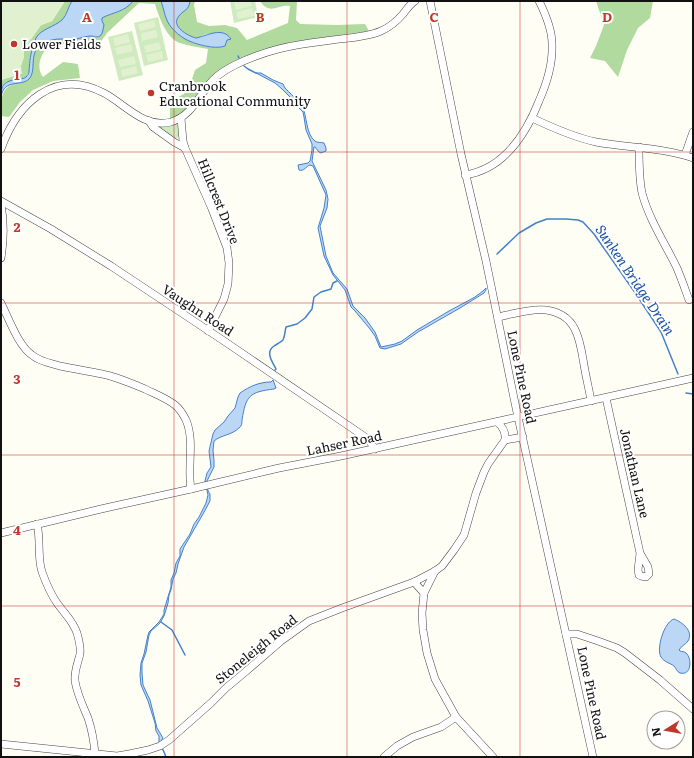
<svg xmlns="http://www.w3.org/2000/svg" width="694" height="758" font-family="Literata,serif">
  <style>
    .green { fill: #ceeabe }
    .forest { fill: #b0da9e }
    .pitch { fill: #e1f1d0 }
    .water { fill: #bbd7f5; stroke: #4381cb }
    .lines { fill: none; stroke-linecap: round; stroke-linejoin: round }
    .stream { stroke: #4381cb; stroke-width: 1.5 }
    .minor-casing { stroke: #444; stroke-width: 8 }
    .minor { stroke: #fff; stroke-width: 7 }
    .grid { fill: none; stroke: #bf392b; stroke-width: 1; stroke-opacity: 0.55 }
    .poi-dot { fill: #bf392b; stroke: #fff; stroke-width: 1.5 }
    .labels { text-anchor: middle; stroke-width: 4; stroke-linejoin: round; paint-order: stroke }
    .poi-label { font-size: 13px; fill: #111; stroke: #fff; text-anchor: start }
    .street-label { font-size: 13px; fill: #111; stroke: #fff }
    .water-label { font-size: 14px; font-style: italic; fill: #1b53a2; stroke: #fff }
    .grid-label { font-size: 13px; text-anchor: middle; font-weight: bold; fill: #bf392b; stroke: #fff; stroke-width: 4; stroke-linejoin: round; paint-order: stroke }
  </style>
  <rect width="100%" height="100%" fill="#fffef5"/>
  <g class="green">
    <polygon points="230,1 255,1 258,17 234,23"/>
    <polygon points="158,17 168,60 144,66 134,23"/>
    <polygon points="132,31 143,75 119,81 108,37"/>
    <path d="M176 124 179 126C179 131 181 136 176 139L158 127 159 126Z"/>
  </g>
  <g class="forest">
    <polygon points="65,1 72,1 64,17 62,20 54,26 41,33 36,38 32,50 30,60 29,72 27,76 25,78 6,82 1,88 1,80 17,75 24,57 24,49 41,25 52,21"/>
    <path d="M133 1H161C164 8 165 18 169 24 179 40 207 51 224 46L227 40 229 39C224 38 212 33 207 34 203 34 200 38 196 38 192 38 188 35 184 33 168 22 181 13 190 4V1H195L194 5 197 22 209 26 225 25 237 28 247 40 288 23 290 6C277 4 270 16 260 1H297L296 20 300 24 337 25 365 24 369 31 292 42 277 46 234 63 183 113 170 120V101L184 94 191 82 195 70 206 63 208 49C199 47 189 46 180 43 166 38 159 17 155 4L139 3 107 33 100 43 71 45 55 43C53 44 49 46 47 48 40 56 36 68 43 77L63 62 78 64 80 78 53 81 33 90 20 102 9 117 1 116C1 100 0 86 18 83 22 82 26 82 29 79 34 72 32 62 34 55 40 36 59 39 74 39 81 38 88 35 95 37L103 23 102 21V18C114 12 123 12 133 1Z"/>
    <polygon points="596,1 653,1 650,18 638,28 627,50 618,77 605,61 590,58 596,46 604,25"/>
  </g>
  <g class="pitch">
    <polygon points="1,1 65,1 52,21 41,25 24,49 24,57 21,66 22,74 18,74 1,80"/>
    <polygon points="240,1 250,1 252,6 236,10 234,2"/>
    <polygon points="252,8 254,16 238,19 236,12"/>
    <polygon points="154,20 156,27 140,31 138,24"/>
    <polygon points="156,30 158,37 142,41 141,33"/>
    <polygon points="128,34 130,42 115,46 113,38"/>
    <polygon points="159,42 161,49 146,53 144,46"/>
    <polygon points="131,44 133,51 117,55 115,48"/>
    <polygon points="162,51 163,59 148,62 146,55"/>
    <polygon points="134,56 136,64 120,67 118,60"/>
    <polygon points="136,66 138,73 122,77 121,70"/>
  </g>
  <g class="water">
    <path d="M72 1H133C125 12 113 12 102 18V21L104 25C103 28 103 34 100 36 96 38 94 36 91 36 86 36 81 38 76 39 64 40 57 37 46 42 26 50 38 69 29 79 21 87 4 78 1 97 1 84 4 82 17 79 20 79 24 79 26 77 28 75 29 74 29 71 30 60 30 55 34 44 35 42 35 40 36 38 41 29 54 27 62 20 67 15 68 7 72 1Z"/>
    <path d="M161 1H190C189 11 183 10 179 16 170 26 188 36 196 38 207 36 222 26 231 39L227 40 225 46C215 50 194 44 185 39 180 36 175 32 171 27 165 20 164 9 161 1Z"/>
    <path d="M256 73H261L273 80 283 84 285 88C289 92 298 101 302 106 307 115 306 135 315 141 317 143 321 142 324 143L326 148V151L321 153 319 152 315 147H314L312 161 326 190 328 199 327 208 320 226 326 256 333 273 347 289 353 306 365 318 375 332 381 347 395 344 402 341 417 330 449 311 475 297 483 291 486 288V290L484 293 460 308 418 332 401 344 385 349 380 348 375 336 370 329 355 311 351 307 345 290 333 275 324 256 318 228 324 208 326 195 313 166 310 165C306 166 304 172 299 170L298 165 308 163 310 161 312 150V144L306 130 304 117 303 112 294 103 290 97 282 89 275 83Z"/>
    <path d="M273 380 276 388 274 389C249 392 246 396 242 420 242 423 242 426 239 428 232 435 221 435 214 441L213 450 214 461V467L207 481 208 491 210 494V501L203 514 184 547 178 564 176 573 173 579 171 590 169 595 168 603 164 616 160 623 151 631 149 635 146 652 142 663V673L143 685 150 700 157 728 163 738 159 744V736L156 731 155 723 148 701 141 685 140 675 141 663 144 654 148 635 149 632 159 622 164 614V610L171 587V580L174 573 176 563 180 556V549L190 534 194 524 199 517 206 503 208 495 205 481 207 473 211 467 209 451 213 434 215 430 224 422 228 416 235 408 238 397 240 393C250 386 260 382 271 382Z"/>
    <path d="M674 619C682 622 694 631 688 641 685 645 681 646 679 650L680 651C682 652 684 651 686 653 692 658 692 676 680 673 677 672 676 668 674 666 670 663 664 662 661 657 656 649 664 622 674 619Z"/>
  </g>
  <g class="lines">
    <g class="stream">
      <polyline points="238,56 239,58"/>
      <polyline points="244,66 248,69 256,73"/>
      <polyline points="497,254 519,233 536,223 547,219 566,219 578,220 583,222 594,234 636,294 661,332 678,374"/>
      <path d="M275 370 276 369C272 361 265 352 274 346 277 344 281 342 283 340 285 336 285 331 286 327L297 324 305 318 312 309 314 297 321 292 331 289 333 283 337 281"/>
      <polyline points="686,393 693,394"/>
      <polyline points="161,622 172,630 185,655"/>
      <polyline points="162,748 164,752 166,757"/>
    </g>
    <g class="minor-casing">
      <g id="minor">
        <polyline points="430,1 461,154 486,261 516,408 593,757"/>
        <polyline points="181,118 183,141 185,148"/>
        <path d="M532 118C553 128 573 137 596 142 628 148 661 147 693 158"/>
        <polyline points="149,121 153,127 174,142 185,148 212,209 227,248 229,263 228,284 224,299 208,331"/>
        <path d="M639 147C639 162 639 178 642 193 649 219 664 242 676 266 681 277 685 289 689 300"/>
        <path d="M1 149C17 104 54 67 104 93 125 104 144 129 171 122 192 116 199 95 213 80 219 74 227 69 235 65 266 50 291 45 325 41 343 38 365 38 381 31 390 27 397 21 403 14 407 9 410 4 415 1"/>
        <polyline points="685,155 693,132"/>
        <path d="M465 175C504 169 526 134 539 101 547 83 553 64 552 44 552 29 546 15 539 1"/>
        <polyline points="1,201 51,229 111,266 224,341 368,439 375,449"/>
        <path d="M1 204C4 221 4 240 1 258"/>
        <path d="M1 303C9 319 18 345 32 355 40 362 51 363 60 366 74 369 88 371 102 374 117 377 131 383 145 389 155 394 166 398 175 405 180 409 183 414 186 420 195 441 187 467 191 489"/>
        <path d="M498 317C512 314 532 308 546 310 577 314 580 340 584 365 586 377 589 389 591 401"/>
        <polyline points="606,398 640,553 638,570 639,575 641,576 646,577 649,574 648,567 640,553"/>
        <path d="M497 422C502 426 506 432 505 440"/>
        <path d="M37 524C41 540 37 557 42 572 46 583 50 593 57 603 64 613 73 621 77 633 79 640 81 647 80 654 78 663 74 671 75 681 77 694 83 706 88 718 92 730 94 741 95 754"/>
        <polyline points="1,533 101,509 191,489 279,468 341,456 693,378"/>
        <polyline points="414,582 424,593 422,613 423,630 427,653 435,679 456,717 493,757"/>
        <polyline points="424,593 435,571"/>
        <polyline points="566,634 577,634 598,641 617,648 625,653 660,680 693,709"/>
        <polyline points="1,744 117,756 129,754 148,750 160,746 169,740 211,703 226,688 244,673 281,641 309,621 342,608 414,582 435,571 442,566 454,550 464,535 476,493 484,472 488,464 505,440 523,437"/>
        <polyline points="384,757 397,746 413,737 441,727 456,717"/>
      </g>
    </g>
    <use href="#minor" class="minor"/>
  </g>
  <path class="grid" d="M174 1V757M347 1V757M520 1V757M1 152H693M1 303H693M1 455H693M1 606H693"/>
  <g class="poi-dot">
    <circle cx="14" cy="44" r="4"/>
    <circle cx="151" cy="93" r="4"/>
  </g>
  <g class="labels">
    <g class="poi-label">
      <text x="22" y="49">Lower Fields</text>
      <text x="159" y="91">Cranbrook<tspan x="159" dy="15">Educational Community</tspan></text>
    </g>
    <g class="street-label">
      <text transform="translate(219 201) rotate(68)" y="5">Hillcrest Drive</text>
      <text transform="translate(198 310) rotate(33)" y="5">Vaughn Road</text>
      <text transform="translate(522 377) rotate(78)" y="5">Lone Pine Road</text>
      <text transform="translate(344 443) rotate(-12)" y="5">Lahser Road</text>
      <text transform="translate(635 473) rotate(77)" y="5">Jonathan Lane</text>
      <text transform="translate(256 649) rotate(-39)" y="5">Stoneleigh Road</text>
      <text transform="translate(592 693) rotate(78)" y="5">Lone Pine Road</text>
    </g>
    <g class="water-label">
      <text transform="translate(635 280) rotate(56)" y="5">Sunken Bridge Drain</text>
    </g>
  </g>
  <g class="grid-label">
    <text x="87" y="22">A</text>
    <text x="260" y="22">B</text>
    <text x="434" y="22">C</text>
    <text x="607" y="22">D</text>
    <text x="17" y="80">1</text>
    <text x="17" y="232">2</text>
    <text x="17" y="384">3</text>
    <text x="17" y="535">4</text>
    <text x="17" y="687">5</text>
  </g>
  <rect width="694" height="758" fill="none" stroke="#111111" stroke-width="4"/>
  <g transform="translate(666 730) rotate(259)"><circle r="19" fill="#ffffff" stroke="#a0a0a0"/>
  <path d="M0-3L7 15L0 10L-7 15Z" fill="#bf392b"/>
  <text y="-6" font-size="11" font-weight="bold" text-anchor="middle" fill="#111111">N</text>
  </g>
</svg>
